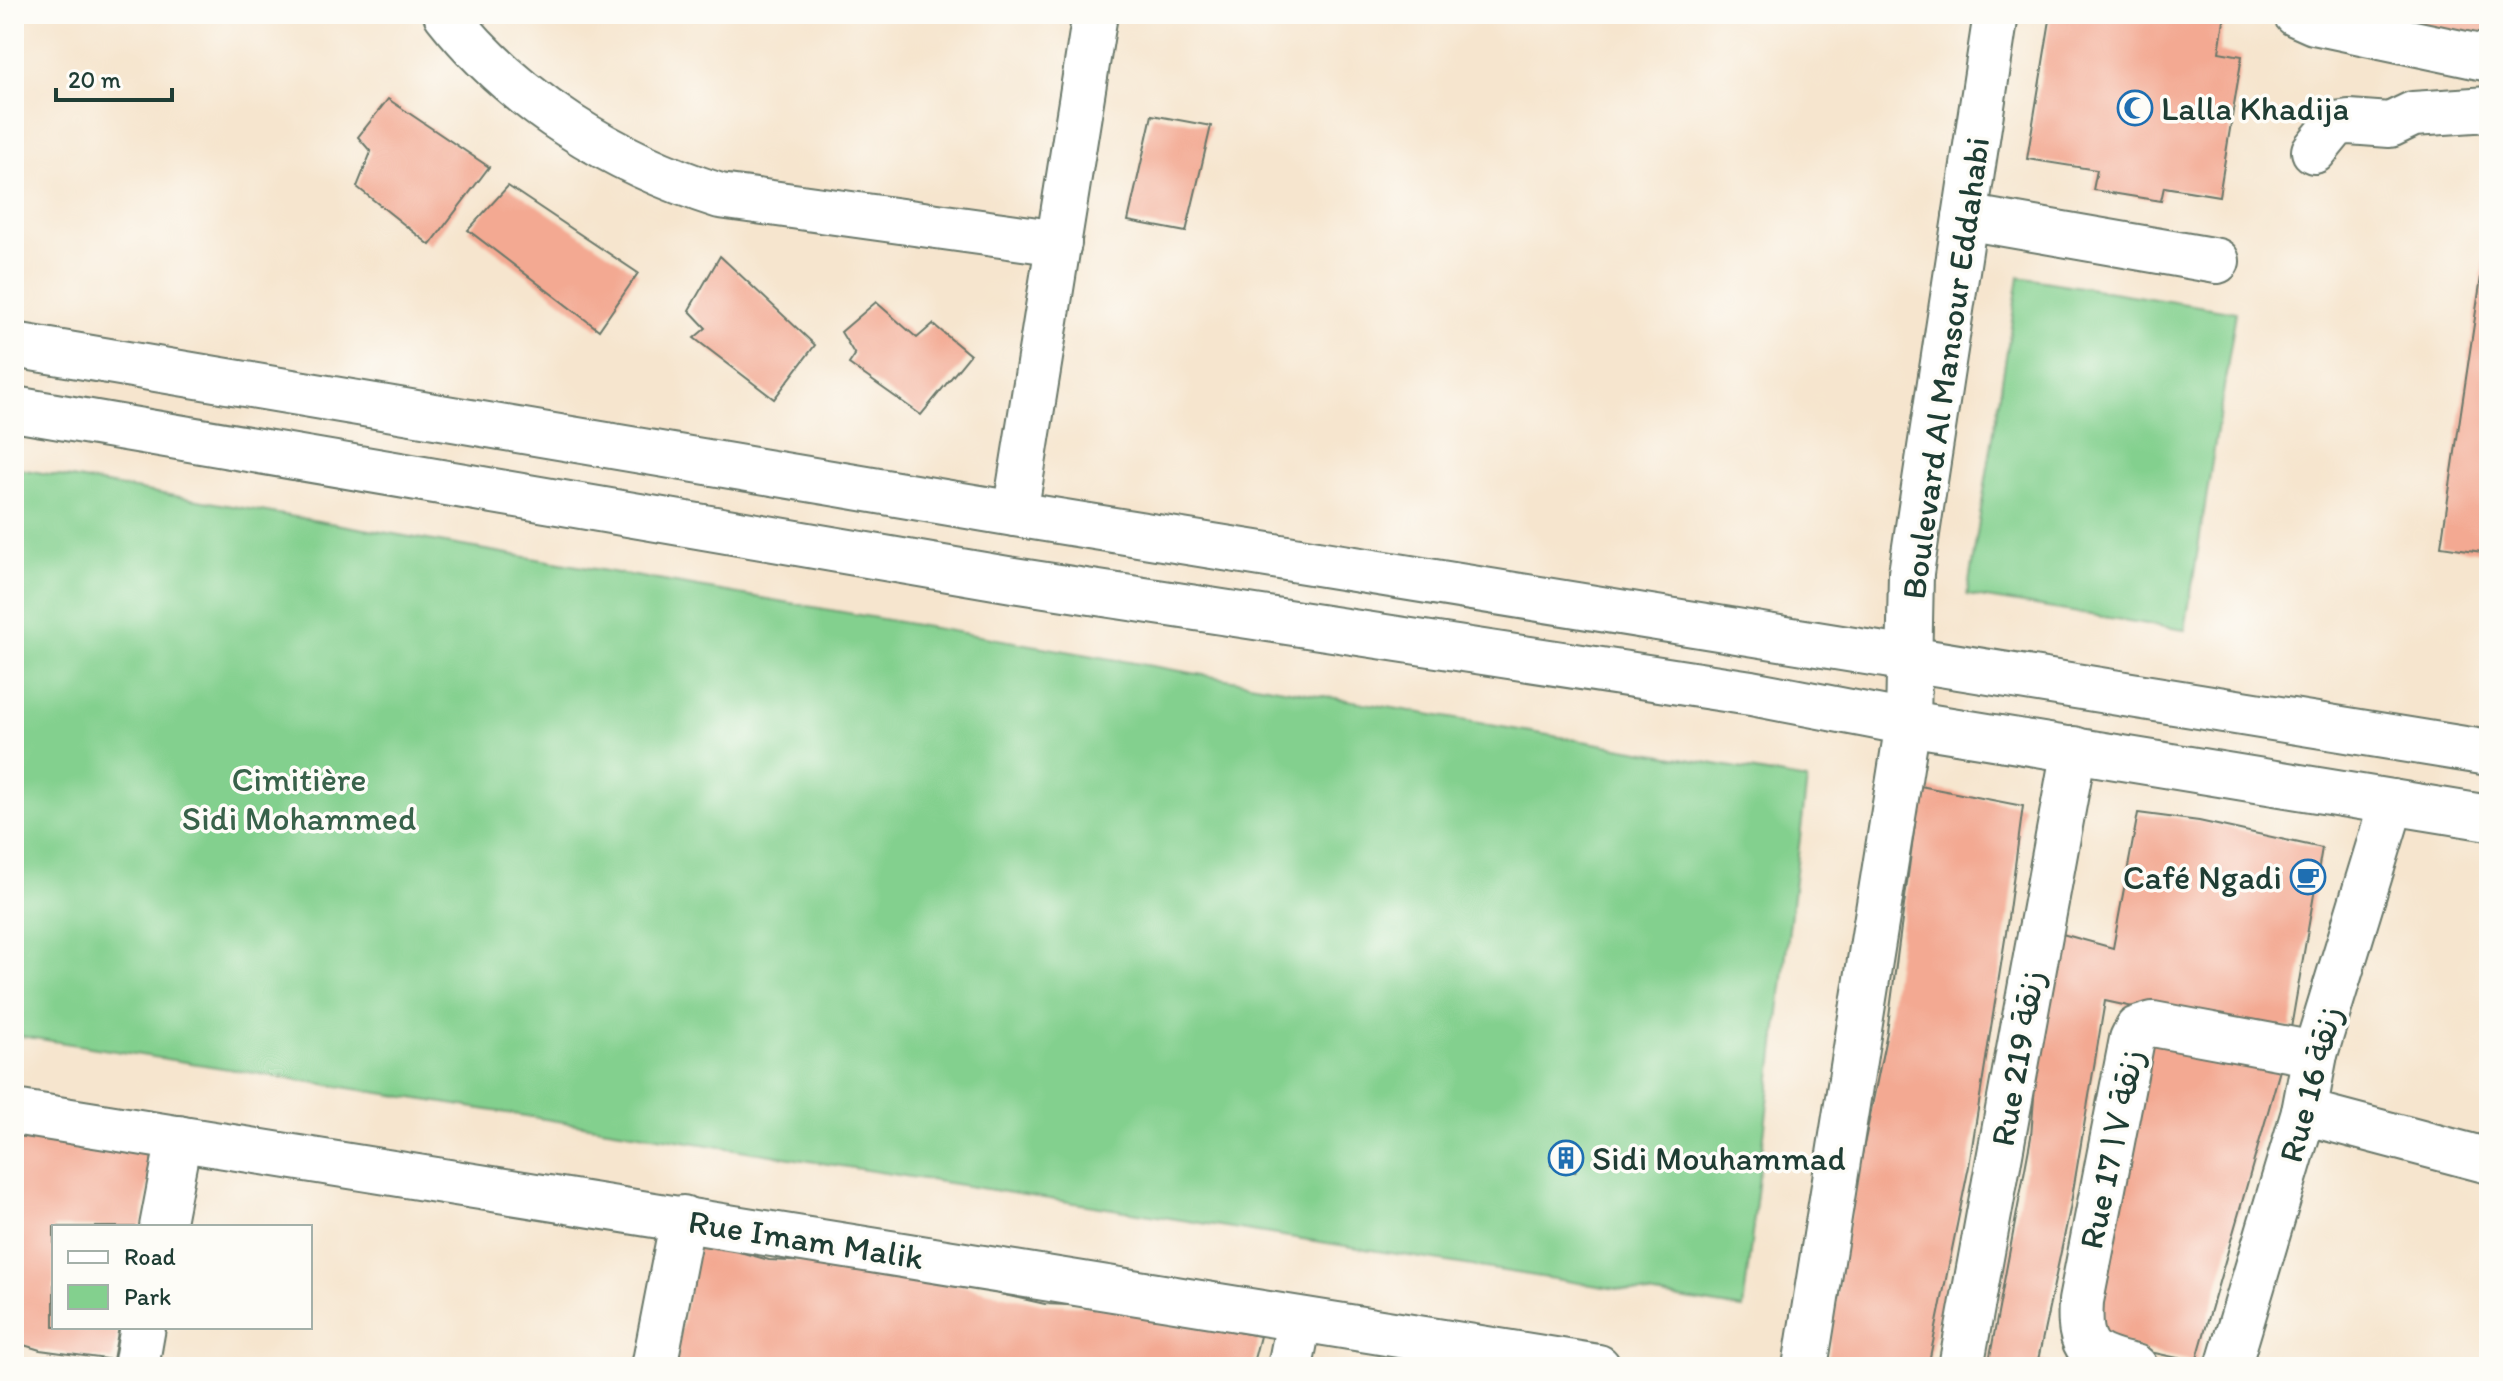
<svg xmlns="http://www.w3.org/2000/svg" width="2503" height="1381" font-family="Itim,'Playpen Sans Arabic',sans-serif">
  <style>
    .green { fill: #83d08e; stroke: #518661; stroke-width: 2 }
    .building { fill: #f3a992 }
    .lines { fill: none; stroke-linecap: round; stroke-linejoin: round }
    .minor-casing { stroke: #6a786a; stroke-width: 48 }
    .major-casing { stroke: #6a786a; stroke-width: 48 }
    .minor { stroke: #fff; stroke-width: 44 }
    .major { stroke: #fff; stroke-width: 44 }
    .labels { text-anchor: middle; stroke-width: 7; stroke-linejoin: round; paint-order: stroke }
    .poi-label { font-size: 34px; fill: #1f3d34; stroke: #fdfcf7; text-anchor: start }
    .street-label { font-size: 34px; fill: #1f3d34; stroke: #fdfcf7 }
    .park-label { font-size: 34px; fill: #38624a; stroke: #fdfcf7 }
  </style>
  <rect width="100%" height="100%" fill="#fdfcf7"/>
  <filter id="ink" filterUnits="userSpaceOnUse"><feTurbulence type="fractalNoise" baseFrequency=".0125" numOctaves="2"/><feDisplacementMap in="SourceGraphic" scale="16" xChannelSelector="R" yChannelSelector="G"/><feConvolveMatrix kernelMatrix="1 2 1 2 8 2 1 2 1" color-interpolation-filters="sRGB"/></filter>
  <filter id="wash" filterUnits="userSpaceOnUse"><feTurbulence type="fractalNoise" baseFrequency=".006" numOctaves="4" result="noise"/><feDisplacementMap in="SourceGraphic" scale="32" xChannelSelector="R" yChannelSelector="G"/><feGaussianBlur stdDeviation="1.8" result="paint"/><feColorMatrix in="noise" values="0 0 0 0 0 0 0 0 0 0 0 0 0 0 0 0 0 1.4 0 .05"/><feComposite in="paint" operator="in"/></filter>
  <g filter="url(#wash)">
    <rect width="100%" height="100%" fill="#f6e5ce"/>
    <g class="green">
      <polygon points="2019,277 2236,312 2185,630 1967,595"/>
      <polygon points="14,468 1807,780 1743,1309 14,1035"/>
    </g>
    <g id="blocks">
      <g class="building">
        <polygon points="2051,14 2225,14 2219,52 2242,56 2219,196 2164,187 2161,201 2093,190 2097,170 2027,159"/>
        <polygon points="2410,14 2489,14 2489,23 2485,38 2407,32"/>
        <polygon points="388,99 489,167 430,245 357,187 371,152 358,137"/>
        <polygon points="1152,115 1211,126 1186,232 1128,221"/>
        <polygon points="508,186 638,273 599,330 468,230"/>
        <polygon points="2487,237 2489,237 2489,553 2441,546"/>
        <polygon points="720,256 815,345 774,399 694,338 706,328 689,310"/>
        <polygon points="876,302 917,338 933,324 970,355 921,415 849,364 855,355 841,332"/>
        <polygon points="1920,786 2023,806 2006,933 1969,1166 1928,1367 1827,1367 1842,1253 1887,1032"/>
        <polygon points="2138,813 2199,821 2322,848 2291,1028 2165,1014 2105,1001 2070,1209 2038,1360 2062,1367 1988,1367 2031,1137 2039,1032 2055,932 2113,948"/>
        <polygon points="2146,1031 2282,1063 2196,1362 2141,1350 2098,1332"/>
        <polygon points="14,1128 154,1144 141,1227 54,1227 54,1327 119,1327 113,1360 40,1350 14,1342"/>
        <polygon points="1558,1144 1581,1152 1575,1172 1551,1165"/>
        <polygon points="699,1241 769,1260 810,1262 955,1284 1045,1304 1092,1306 1260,1336 1252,1367 673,1367"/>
      </g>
    </g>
  </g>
  <g filter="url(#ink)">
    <use href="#blocks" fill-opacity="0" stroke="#6a786a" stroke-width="2"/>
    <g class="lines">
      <g class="minor-casing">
        <g id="minor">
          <path d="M446 14C515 102 613 162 720 196L1059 243"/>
          <polyline points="2296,14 2314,22 2489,59"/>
          <polyline points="2314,151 2336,124 2349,122 2390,125 2413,114 2489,109"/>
          <polyline points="1965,217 2217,261"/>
          <polyline points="1015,514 1095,14"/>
          <polyline points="14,1112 1598,1367"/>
          <polyline points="2304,1112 2489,1161"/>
          <polyline points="162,1227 179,1138"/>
          <polyline points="136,1367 143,1327"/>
          <polyline points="654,1367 683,1218"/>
          <polyline points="1290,1367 1299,1321"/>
          <polyline points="1805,1367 1908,723"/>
          <polyline points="1961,1367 2074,749"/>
          <path d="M2135 1367C2089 1357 2078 1350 2081 1301L2132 1039 2137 1029 2153 1024 2315 1054"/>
          <polyline points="2228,1367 2304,1112 2315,1054 2392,802"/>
        </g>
      </g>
      <g class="major-casing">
        <g id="major">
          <polyline points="14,345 1015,514 2489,753"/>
          <polyline points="14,409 1013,580 1751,693 1908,723 2489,818"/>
          <polyline points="1908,723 1911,573 1996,14"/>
        </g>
      </g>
      <use href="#minor" class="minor"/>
      <use href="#major" class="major"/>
    </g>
  </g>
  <defs>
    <g id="mosque-ring" transform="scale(1.8)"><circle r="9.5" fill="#fdfcf7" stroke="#1f6fb2" stroke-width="1.5"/><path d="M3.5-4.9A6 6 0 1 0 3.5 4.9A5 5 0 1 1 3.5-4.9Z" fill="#1f6fb2"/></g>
    <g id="cafe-ring" transform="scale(1.8)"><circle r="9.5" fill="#fdfcf7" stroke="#1f6fb2" stroke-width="1.5"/><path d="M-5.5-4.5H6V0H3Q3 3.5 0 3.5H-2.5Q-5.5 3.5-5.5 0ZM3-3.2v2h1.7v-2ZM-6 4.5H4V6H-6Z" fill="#1f6fb2"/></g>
    <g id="building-ring" transform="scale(1.8)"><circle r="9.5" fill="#fdfcf7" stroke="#1f6fb2" stroke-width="1.5"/><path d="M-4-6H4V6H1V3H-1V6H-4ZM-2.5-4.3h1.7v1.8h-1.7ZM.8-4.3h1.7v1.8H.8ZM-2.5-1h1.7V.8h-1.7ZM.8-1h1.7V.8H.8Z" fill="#1f6fb2"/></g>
  </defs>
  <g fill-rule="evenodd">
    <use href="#mosque-ring" x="2135" y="108"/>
    <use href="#cafe-ring" x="2308" y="877"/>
    <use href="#building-ring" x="1566" y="1158"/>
  </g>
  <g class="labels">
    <g class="poi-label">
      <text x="2161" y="120">Lalla Khadija</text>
      <text x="2282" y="889" text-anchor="end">Café Ngadi</text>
      <text x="1592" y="1170">Sidi Mouhammad</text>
    </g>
    <g class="street-label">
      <text transform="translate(1945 368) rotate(-82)" y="12">Boulevard Al Mansour Eddahabi</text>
      <text transform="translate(2017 1058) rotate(-80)" y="12">Rue 219 زنقة</text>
      <text transform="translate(2310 1084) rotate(-75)" y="12">Rue 16 زنقة</text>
      <text transform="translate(2111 1149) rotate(-78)" y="12">Rue 17 زنقة ١٧</text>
      <text transform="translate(806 1239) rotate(9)" y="12">Rue Imam Malik</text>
    </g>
    <g class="park-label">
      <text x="299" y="791">Cimitière<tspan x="299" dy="39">Sidi Mohammed</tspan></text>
    </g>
  </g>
  <rect width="2503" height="1381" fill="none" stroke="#fdfcf7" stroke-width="48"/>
  <rect x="52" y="1225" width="260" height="104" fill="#fdfcf7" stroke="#a4b0a9" stroke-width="2"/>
  <rect x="68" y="1251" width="40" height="12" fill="#ffffff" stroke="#a4b0a9" stroke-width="2"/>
  <text x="124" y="1265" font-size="24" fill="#1f3d34">Road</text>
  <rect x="68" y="1285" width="40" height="24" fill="#83d08e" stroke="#a4b0a9" stroke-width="2"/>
  <text x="124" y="1305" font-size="24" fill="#1f3d34">Park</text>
  <path d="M56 88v12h116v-12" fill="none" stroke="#1f3d34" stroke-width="4"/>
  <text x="68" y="88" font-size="24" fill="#1f3d34" stroke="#fdfcf7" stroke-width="6" paint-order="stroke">20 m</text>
</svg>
